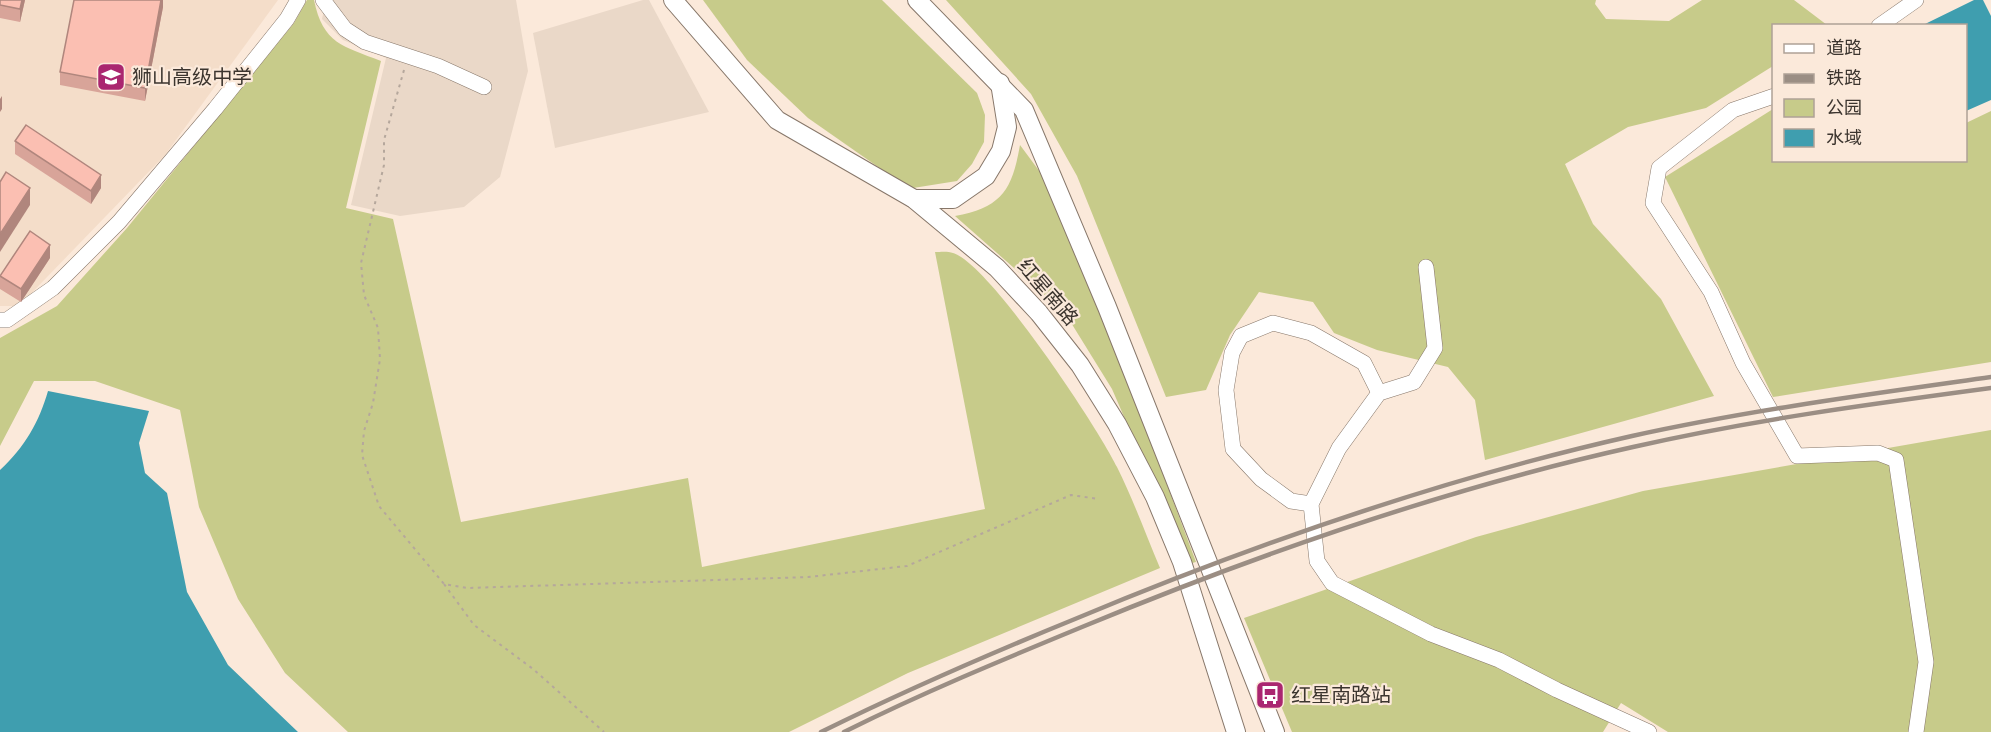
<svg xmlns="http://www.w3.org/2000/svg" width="1991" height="732" font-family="Arial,'Noto Sans SC',sans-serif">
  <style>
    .built { fill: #f4ddc9 }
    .industrial { fill: #ead8c8 }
    .green { fill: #c7cb8a }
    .water { fill: #3f9eaf }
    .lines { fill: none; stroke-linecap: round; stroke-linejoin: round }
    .minor-casing { stroke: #87776a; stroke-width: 16 }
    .major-casing { stroke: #87776a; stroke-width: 20 }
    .path { stroke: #b5a79c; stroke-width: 2; stroke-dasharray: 3 4.5; stroke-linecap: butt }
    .minor { stroke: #fff; stroke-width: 15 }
    .major { stroke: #fff; stroke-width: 18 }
    .rail { stroke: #9b8e84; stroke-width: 4.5 }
    .wall { fill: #d8a499 }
    .shaded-wall { fill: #b0867d }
    .building { fill: #fbbfb2; stroke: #b0867d; stroke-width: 1.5 }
    .labels { text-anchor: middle; stroke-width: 4.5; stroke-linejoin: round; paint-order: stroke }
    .poi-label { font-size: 20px; fill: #3c352f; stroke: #fbe9da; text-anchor: start }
    .street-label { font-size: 20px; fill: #3c352f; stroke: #fbe9da }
  </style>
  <rect width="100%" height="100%" fill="#fbe9da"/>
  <polygon class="built" points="0,0 278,0 165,155 19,306 0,306"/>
  <g class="industrial">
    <polygon points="326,0 516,0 528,71 500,177 464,207 400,216 351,205 386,58 343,40 322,19"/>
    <polygon points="643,0 649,0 709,112 555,148 533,33"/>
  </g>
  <g class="green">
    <path d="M307 0H314C323 44 343 46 381 61L346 208 393 219 461 522 688 478 702 567 985 509 935 252C940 252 948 251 953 253 989 263 1099 429 1117 467 1133 499 1146 535 1160 568L908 673 789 732H348L285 673 238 599 199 507 180 410 95 381H34L0 446V338L57 306 127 228 294 23Z"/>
    <polygon points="703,0 882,0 977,93 985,115 984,142 972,164 957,181 913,188 901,183 808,118 747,60"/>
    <polygon points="946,0 1596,0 1595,4 1606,19 1669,21 1702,0 1794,0 1827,25 1774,26 1773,66 1706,108 1628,127 1565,164 1593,224 1661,299 1714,396 1485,460 1475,400 1448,367 1377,350 1334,333 1313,302 1259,292 1230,335 1206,390 1166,397 1077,176 1031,94"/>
    <polygon points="1773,109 1774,160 1966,160 1966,123 1991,111 1991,362 1773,397 1665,177"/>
    <path d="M1020 145 1040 172 1094 290 1196 562 1188 564 1112 389 1065 313 955 216C1002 207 1012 190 1020 145Z"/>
    <polygon points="1991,430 1991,732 1668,732 1621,703 1603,732 1292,732 1244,618 1476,537 1643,491"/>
  </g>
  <g class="water">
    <polygon points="1974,0 1983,0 1991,16 1991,100 1966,111 1966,26 1923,25"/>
    <path d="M48 391 149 411 139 443 145 473 167 493 187 592 228 665 298 732H0V470C25 447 39 422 48 391Z"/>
  </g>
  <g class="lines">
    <g class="minor-casing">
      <g id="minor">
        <polyline points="323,0 345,29 365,42 438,66 484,87"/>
        <polyline points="1879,26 1916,0"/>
        <polyline points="1774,96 1733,110 1659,168 1653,203 1711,292 1743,363 1797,456 1878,453 1896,460 1926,662 1916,732"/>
        <polyline points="1426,267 1435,348 1414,382 1379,393 1339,448 1311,504 1317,561 1332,583 1431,634 1499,660 1557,690 1649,732"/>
        <polyline points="0,320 7,320 53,288 119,222 215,109 287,19 298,0"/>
        <polyline points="1311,504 1291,501 1261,479 1233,449 1226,390 1232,353 1241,336 1273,323 1311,333 1364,363 1379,393"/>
      </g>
    </g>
    <g class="major-casing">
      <g id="major">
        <polyline points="673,0 777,120 914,199 997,268 1039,313 1080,365 1117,424 1155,497 1182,562 1236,732"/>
        <polyline points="917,0 1024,110 1107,307 1275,732"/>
        <polyline points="914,199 953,199 986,176 1001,151 1007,127 1000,83"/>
      </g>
    </g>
    <g class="path">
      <polyline points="404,70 384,140 384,165 361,263 364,295 378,328 380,359 373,403 364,431 362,455 379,506 444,584 467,588 808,577 907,566 1071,495 1099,499"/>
      <polyline points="444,584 474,625 533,669 604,732"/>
    </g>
    <use href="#minor" class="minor"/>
    <use href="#major" class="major"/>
    <g class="rail">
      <path d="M821 732C904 691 989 654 1075 619 1255 544 1441 479 1632 436 1750 410 1871 394 1991 377"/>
      <path d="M844 732C922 693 1002 660 1082 627 1261 553 1444 489 1633 447 1751 420 1871 404 1991 388"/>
    </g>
  </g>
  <g class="wall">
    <polygon points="0,0 25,0 20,22 0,18"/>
    <polygon points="163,0 163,7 145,101 60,85 60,72"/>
    <polygon points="15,141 101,188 91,204 15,154"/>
    <polygon points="50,258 21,302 0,289 0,276"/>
  </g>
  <g class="shaded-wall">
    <polygon points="22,0 25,0 20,22 20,9"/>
    <polygon points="161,0 163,0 163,7 145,101 145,88"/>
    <polygon points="2,96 2,109 0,112 0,99"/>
    <polygon points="101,175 101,188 91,204 91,191"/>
    <polygon points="30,188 30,205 0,252 0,234"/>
    <polygon points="50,245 50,258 21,302 21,289"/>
  </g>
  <g class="building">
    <polygon points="0,0 22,0 20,9 0,5"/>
    <polygon points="74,0 161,0 145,88 60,72"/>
    <polygon points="26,125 101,175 91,191 15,141"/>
    <polygon points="6,172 30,188 0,234 0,182"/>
    <polygon points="30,231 50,245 21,289 0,276"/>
  </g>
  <defs>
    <g id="school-square" transform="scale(1.5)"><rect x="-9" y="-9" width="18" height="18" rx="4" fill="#aa2670" stroke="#fbe9da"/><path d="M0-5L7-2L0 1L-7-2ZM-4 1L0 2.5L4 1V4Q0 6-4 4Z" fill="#fff"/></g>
    <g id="bus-square" transform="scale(1.5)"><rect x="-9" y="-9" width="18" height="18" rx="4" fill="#aa2670" stroke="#fbe9da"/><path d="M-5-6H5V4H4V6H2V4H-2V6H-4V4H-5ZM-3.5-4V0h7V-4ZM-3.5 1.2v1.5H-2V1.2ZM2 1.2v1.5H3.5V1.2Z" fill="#fff"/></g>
  </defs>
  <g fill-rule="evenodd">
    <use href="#school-square" x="111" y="77"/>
    <use href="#bus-square" x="1270" y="695"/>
  </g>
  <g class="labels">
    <g class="poi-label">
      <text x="132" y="84">狮山高级中学</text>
      <text x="1291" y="702">红星南路站</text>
    </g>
    <g class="street-label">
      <text transform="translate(1048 292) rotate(49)" y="7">红星南路</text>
    </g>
  </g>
  <rect x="1772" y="24" width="195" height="138" fill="#fbe9da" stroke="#afa196" stroke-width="1.5"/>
  <rect x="1784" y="44" width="30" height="9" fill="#ffffff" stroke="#afa196" stroke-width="1.5"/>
  <text x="1826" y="54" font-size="18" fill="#3c352f">道路</text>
  <rect x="1784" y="74" width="30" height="9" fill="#9b8e84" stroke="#afa196" stroke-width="1.5"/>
  <text x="1826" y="84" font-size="18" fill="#3c352f">铁路</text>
  <rect x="1784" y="99" width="30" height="18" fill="#c7cb8a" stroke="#afa196" stroke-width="1.5"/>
  <text x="1826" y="114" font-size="18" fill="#3c352f">公园</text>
  <rect x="1784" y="129" width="30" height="18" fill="#3f9eaf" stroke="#afa196" stroke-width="1.5"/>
  <text x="1826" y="144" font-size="18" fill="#3c352f">水域</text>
</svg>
